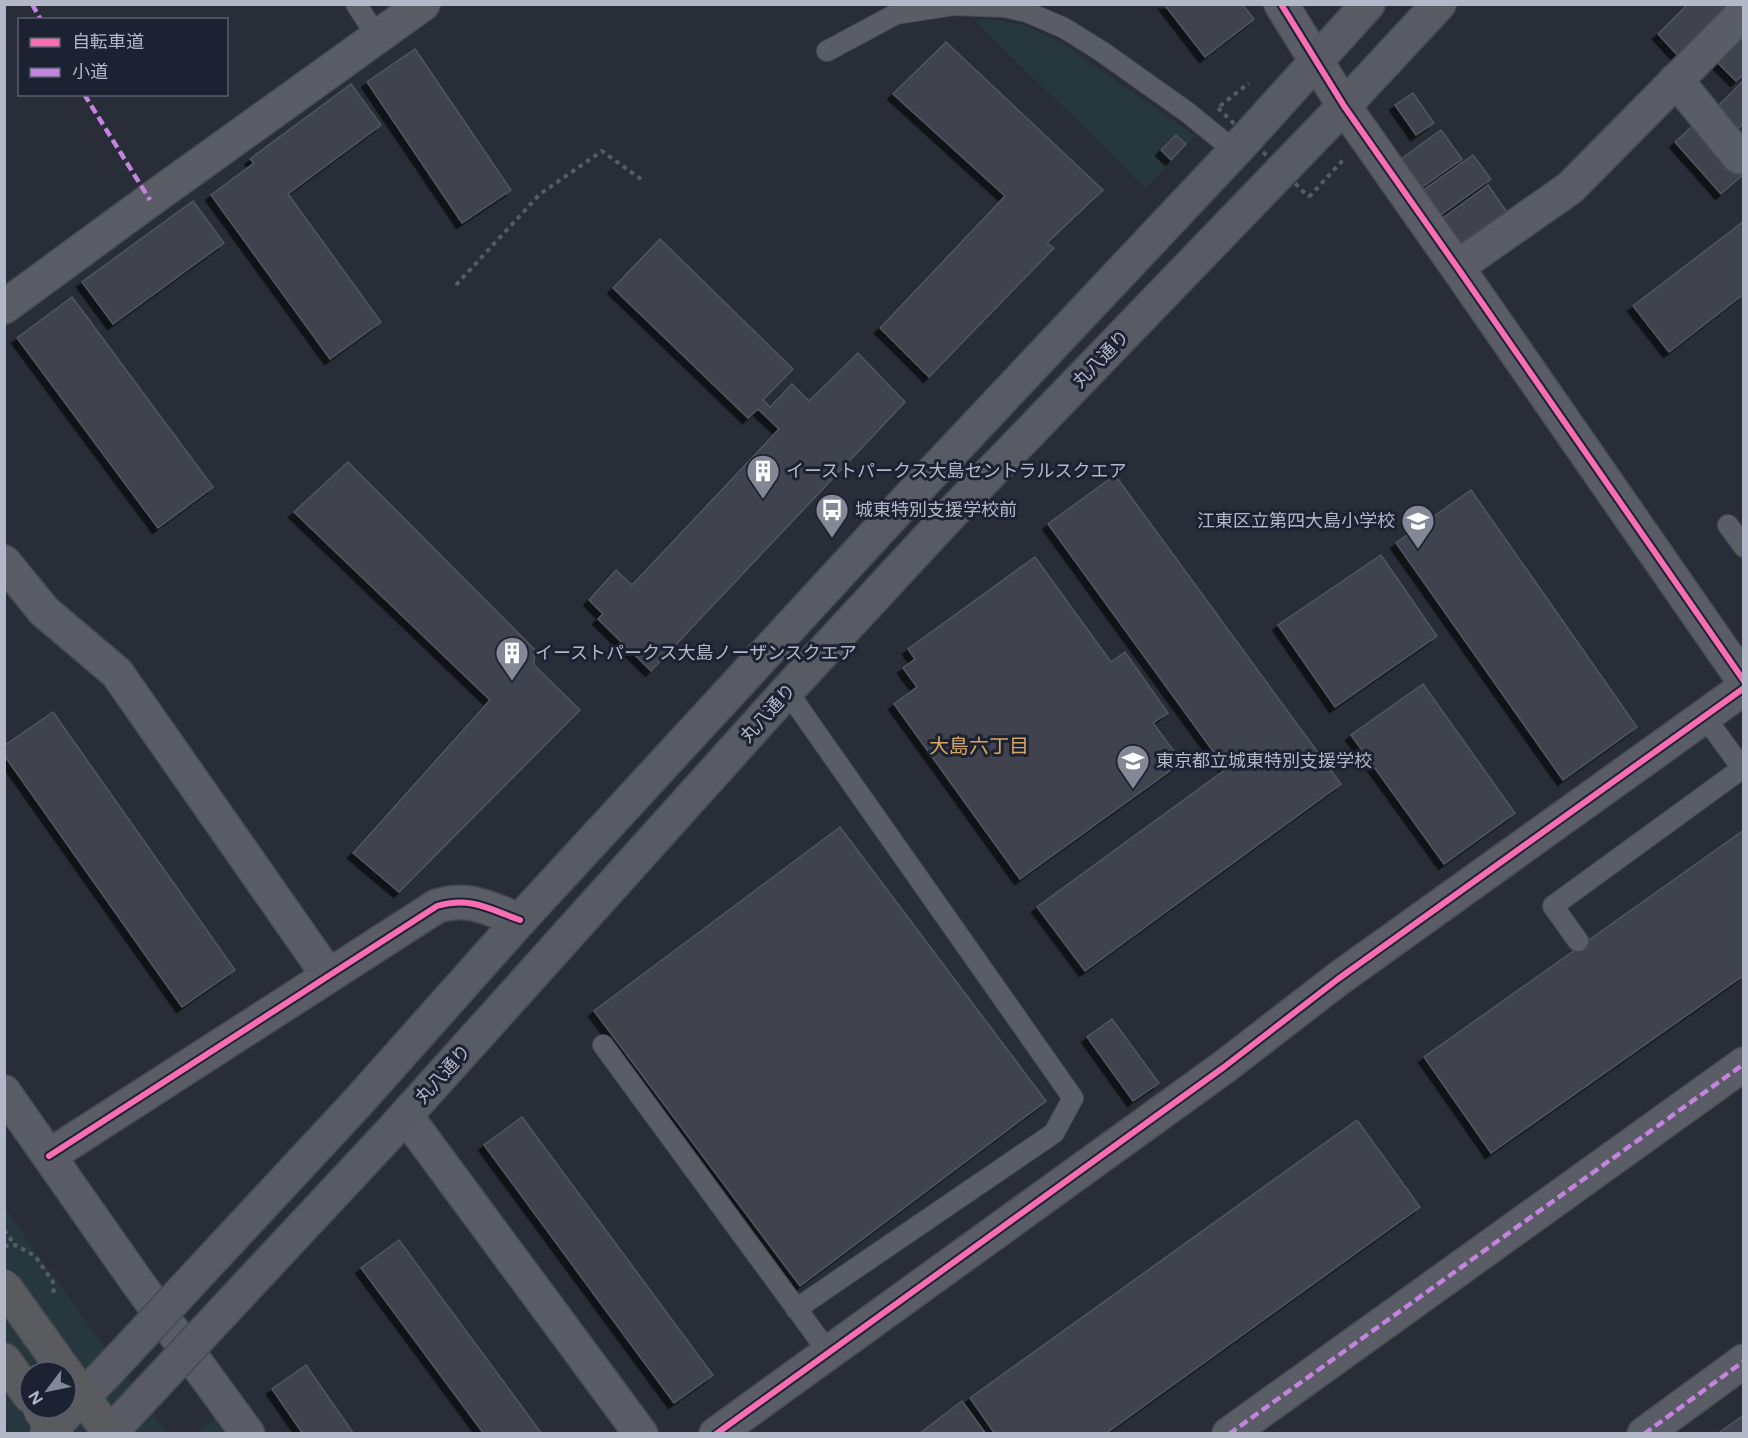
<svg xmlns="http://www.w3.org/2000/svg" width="1748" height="1438" font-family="Figtree,'Noto Sans JP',sans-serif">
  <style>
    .green { fill: #26373e; fill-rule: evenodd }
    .building { fill: #40434d; stroke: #51555f; stroke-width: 1.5; filter: url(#shadow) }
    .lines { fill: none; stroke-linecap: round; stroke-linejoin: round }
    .lane-casing { stroke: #474a52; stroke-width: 22 }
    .street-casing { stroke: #474a52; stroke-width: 36 }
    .secondary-casing { stroke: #474a52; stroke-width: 36 }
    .highway-casing { stroke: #464953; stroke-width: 36 }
    .path { stroke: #575b63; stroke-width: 4; stroke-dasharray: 4.5 4.5; stroke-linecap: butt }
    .lane { stroke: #5a5c66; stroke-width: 20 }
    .street { stroke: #5a5c66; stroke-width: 33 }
    .secondary { stroke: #585a64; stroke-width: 33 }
    .highway { stroke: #5a5b5f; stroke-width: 33 }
    .secondary-bridge-casing { stroke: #474a52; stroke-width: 36; stroke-linecap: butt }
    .highway-bridge-casing { stroke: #464953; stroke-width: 36; stroke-linecap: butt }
    .path-bridge { stroke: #575b63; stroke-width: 4; stroke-dasharray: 4.5 4.5; stroke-linecap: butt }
    .secondary-bridge { stroke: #585a64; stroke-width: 33 }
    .highway-bridge { stroke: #5a5b5f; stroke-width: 33 }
    .quiet { stroke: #c483df; stroke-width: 4.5; stroke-dasharray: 9 4.5; stroke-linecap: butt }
    .cycleway-casing { stroke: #1d2233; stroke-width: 10 }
    .cycleway { stroke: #f96db3; stroke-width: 6 }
    .labels { text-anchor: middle; stroke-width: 6; stroke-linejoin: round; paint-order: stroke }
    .street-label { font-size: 18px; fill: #b3b8c9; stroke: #1d2233 }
    .poi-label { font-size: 18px; fill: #b3b8c9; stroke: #1d2233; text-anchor: start }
    .neighbourhood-label { font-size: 20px; fill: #d6a761; stroke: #1d2233 }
  </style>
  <defs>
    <filter id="shadow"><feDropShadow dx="-5.5" dy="5.5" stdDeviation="0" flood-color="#0009"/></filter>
  </defs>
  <rect width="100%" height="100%" fill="#292d38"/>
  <g class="green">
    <polygon points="992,19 1025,25 1062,43 1195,136 1146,188 974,20"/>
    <path d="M4 1208 167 1433H10L4 1426ZM30 1372H66V1408H30Z"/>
    <polygon points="220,1415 233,1434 194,1434"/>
  </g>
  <g class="building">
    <polygon points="1164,4 1242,4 1254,19 1205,57"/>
    <polygon points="1688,4 1734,4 1680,58 1658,34"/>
    <polygon points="1744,26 1744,74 1736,81 1712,57"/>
    <polygon points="946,42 1103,190 1047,243 1054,248 929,377 880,328 1005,196 893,94"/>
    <polygon points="415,49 511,190 462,223 367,82"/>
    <polygon points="1744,80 1744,123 1734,132 1713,111"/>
    <polygon points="351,84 381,125 288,194 381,322 330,359 211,195 254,163 250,159"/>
    <polygon points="1413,93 1434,123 1416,135 1395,105"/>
    <polygon points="1701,118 1744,166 1744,174 1721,194 1675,142"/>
    <polygon points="1441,130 1462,159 1421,188 1401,159"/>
    <polygon points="1176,135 1186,144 1171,160 1161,150"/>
    <polygon points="1473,155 1491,179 1439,216 1422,191"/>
    <polygon points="1488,185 1507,212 1458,248 1439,221"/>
    <polygon points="193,201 224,243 113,324 82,282"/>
    <polygon points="1744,221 1744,294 1669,352 1633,306"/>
    <polygon points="660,239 793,369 763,400 770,407 792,384 809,401 858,353 905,402 651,671 598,619 603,614 589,600 616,570 632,585 779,429 758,409 748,418 613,288"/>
    <polygon points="72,297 213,487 158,528 17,338"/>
    <polygon points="348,462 535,650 534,665 580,710 399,892 353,853 490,700 294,512"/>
    <polygon points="1115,475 1341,784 1085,971 1037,907 1226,769 1048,524"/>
    <polygon points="1471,490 1637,727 1563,780 1396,543"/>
    <polygon points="1381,555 1437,636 1335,707 1278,625"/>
    <polygon points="1035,557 1111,662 1125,652 1168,713 1153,723 1182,762 1020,879 894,704 917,687 903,668 915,659 908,649"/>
    <polygon points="1423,684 1515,813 1444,864 1351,735"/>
    <polygon points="53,712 235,970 182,1007 4,755 4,746"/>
    <polygon points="840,827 1046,1101 800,1286 594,1011"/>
    <polygon points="1744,830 1744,975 1491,1153 1424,1057"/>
    <polygon points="1112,1019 1159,1083 1133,1101 1087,1037"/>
    <polygon points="522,1117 713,1375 674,1403 484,1145"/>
    <polygon points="1357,1120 1420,1207 1105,1434 995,1434 970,1398"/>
    <polygon points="399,1240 542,1434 484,1434 361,1268"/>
    <polygon points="306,1365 354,1434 303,1434 272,1389"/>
    <polygon points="962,1401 986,1434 919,1434"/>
    <polygon points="1744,1415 1744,1434 1717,1434"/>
  </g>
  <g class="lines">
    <g class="lane-casing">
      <g id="lane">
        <polyline points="356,4 378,38"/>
        <polyline points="827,51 896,14 954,5 1005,7 1027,12 1064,28 1101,51 1187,112 1235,151"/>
        <polyline points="1728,525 1744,547"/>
        <polyline points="787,691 1073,1098 1054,1133 796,1309"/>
        <polyline points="1704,716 1742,768"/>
        <polyline points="1578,941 1553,906 1744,767"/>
        <polyline points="603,1045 829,1353"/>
      </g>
    </g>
    <g class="street-casing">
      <g id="street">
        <polyline points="1281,4 1344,106 1457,267 1744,681"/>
        <polyline points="1676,80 1739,157"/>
        <polyline points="1457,267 1570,188 1744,12"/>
        <polyline points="4,307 150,200 423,4"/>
        <polyline points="4,562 44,611 117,673 328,975"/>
        <polyline points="4,1092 135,1279 248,1434"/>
        <polyline points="406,1116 641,1434"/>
        <path d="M49 1156 437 906C470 896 489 909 520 920"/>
        <polyline points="716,1434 1224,1067 1338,979 1744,688"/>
        <polyline points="1229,1434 1744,1064"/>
        <polyline points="1644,1434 1744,1361"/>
      </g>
    </g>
    <g class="secondary-casing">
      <g id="secondary">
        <polyline points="358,1102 520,920 917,489 1235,151 1368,4"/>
        <polyline points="389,1134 787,691 947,518 1344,106 1439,4"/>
      </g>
    </g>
    <g class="highway-casing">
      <polyline id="highway" points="4,1360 30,1396"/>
    </g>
    <g class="path">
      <polyline points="1220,106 1249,83"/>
      <polyline points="1309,197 1343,160"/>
      <polyline points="456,285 540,194 602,151 645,182"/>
      <polyline points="4,1230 15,1245"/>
      <polyline points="4,1246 15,1245 35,1256 53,1282 54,1297"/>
    </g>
    <use href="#lane" class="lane"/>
    <use href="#street" class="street"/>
    <use href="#secondary" class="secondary"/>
    <use href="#highway" class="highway"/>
    <g class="secondary-bridge-casing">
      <g id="secondary-bridge">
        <polyline points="46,1434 109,1370 358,1102"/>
        <polyline points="109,1434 389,1134"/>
      </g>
    </g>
    <g class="highway-bridge-casing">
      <g id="highway-bridge">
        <polyline points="4,1286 110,1434"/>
        <polyline points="39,1408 57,1434"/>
      </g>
    </g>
    <polyline class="path-bridge" points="1218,108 1309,197"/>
    <use href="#secondary-bridge" class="secondary-bridge"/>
    <use href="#highway-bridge" class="highway-bridge"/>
    <g class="quiet">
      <polyline points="32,4 41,20"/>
      <polyline points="84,94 150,200"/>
      <polyline points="1229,1434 1744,1064"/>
      <polyline points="1644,1434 1744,1361"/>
    </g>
    <g class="cycleway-casing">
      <g id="cycleway">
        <polyline points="1281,4 1344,106 1457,267 1744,681"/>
        <path d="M49 1156 437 906C470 896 489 909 520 920"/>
        <polyline points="716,1434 1224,1067 1338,979 1744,688"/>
      </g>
    </g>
    <use href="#cycleway" class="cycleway"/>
  </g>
  <defs>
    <g id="building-pin" transform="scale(1.725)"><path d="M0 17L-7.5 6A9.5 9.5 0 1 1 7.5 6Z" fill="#838796" stroke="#1d2233"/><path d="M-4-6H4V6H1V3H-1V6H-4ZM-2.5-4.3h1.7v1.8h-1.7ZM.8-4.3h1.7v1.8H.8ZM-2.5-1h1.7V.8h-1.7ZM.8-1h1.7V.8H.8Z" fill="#fff"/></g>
    <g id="bus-pin" transform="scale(1.725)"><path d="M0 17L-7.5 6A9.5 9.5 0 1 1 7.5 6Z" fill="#838796" stroke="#1d2233"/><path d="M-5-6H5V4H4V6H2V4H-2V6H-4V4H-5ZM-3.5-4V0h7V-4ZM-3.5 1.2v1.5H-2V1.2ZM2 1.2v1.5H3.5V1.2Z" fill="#fff"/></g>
    <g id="school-pin" transform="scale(1.725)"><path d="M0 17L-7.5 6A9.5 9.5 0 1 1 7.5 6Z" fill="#838796" stroke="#1d2233"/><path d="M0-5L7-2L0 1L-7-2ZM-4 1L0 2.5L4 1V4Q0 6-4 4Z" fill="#fff"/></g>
  </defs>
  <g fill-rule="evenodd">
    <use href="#building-pin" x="763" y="471"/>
    <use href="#bus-pin" x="832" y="510"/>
    <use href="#school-pin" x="1418" y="521"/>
    <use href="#building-pin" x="512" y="653"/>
    <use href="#school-pin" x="1133" y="761"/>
  </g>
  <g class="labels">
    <g class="street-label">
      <text transform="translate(1101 359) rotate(-46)" y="6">丸八通り</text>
      <text transform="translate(768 713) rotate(-48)" y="6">丸八通り</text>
      <text transform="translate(443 1074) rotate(-48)" y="6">丸八通り</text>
    </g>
    <g class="poi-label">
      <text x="786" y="477">イーストパークス大島セントラルスクエア</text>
      <text x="855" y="516">城東特別支援学校前</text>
      <text x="1395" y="527" text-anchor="end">江東区立第四大島小学校</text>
      <text x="535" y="659">イーストパークス大島ノーザンスクエア</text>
      <text x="1156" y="767">東京都立城東特別支援学校</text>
    </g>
    <g class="neighbourhood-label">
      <text x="979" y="753">大島六丁目</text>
    </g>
  </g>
  <rect width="1748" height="1438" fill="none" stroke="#b3b8c9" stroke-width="12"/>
  <rect x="18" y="18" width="210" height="78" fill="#1d2233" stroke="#595e6f" stroke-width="1.5"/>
  <rect x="30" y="38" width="30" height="9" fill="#f96db3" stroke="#595e6f" stroke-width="1.5"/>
  <text x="72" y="48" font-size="18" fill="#b3b8c9">自転車道</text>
  <rect x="30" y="68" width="30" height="9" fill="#c483df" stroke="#595e6f" stroke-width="1.5"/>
  <text x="72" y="78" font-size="18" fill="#b3b8c9">小道</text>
  <g transform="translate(48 1390) rotate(238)"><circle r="28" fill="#1d2233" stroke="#595e6f" stroke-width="1.5"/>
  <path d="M0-4.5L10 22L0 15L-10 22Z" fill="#838796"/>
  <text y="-9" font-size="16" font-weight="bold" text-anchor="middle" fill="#b3b8c9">N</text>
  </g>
</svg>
